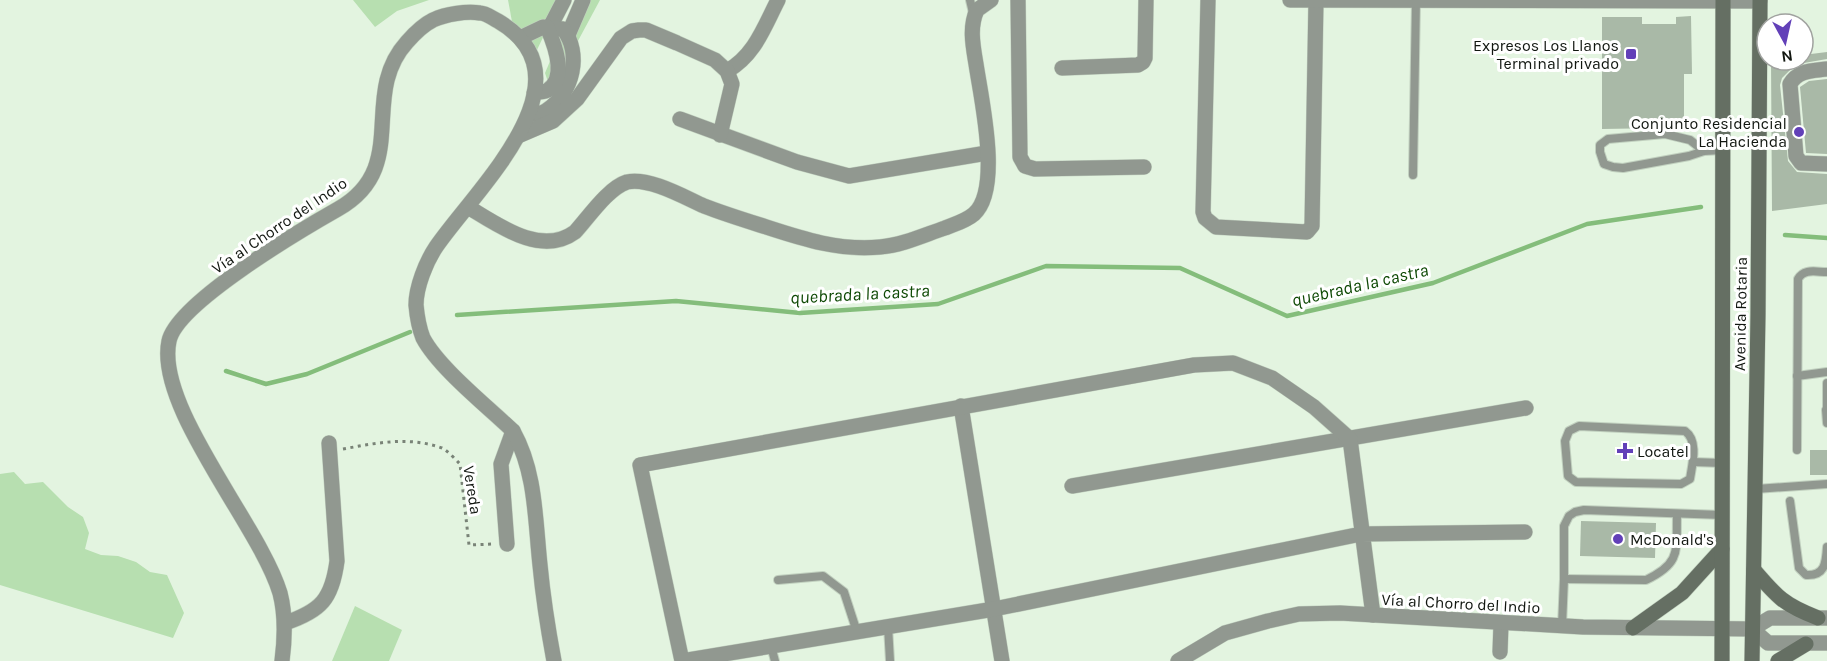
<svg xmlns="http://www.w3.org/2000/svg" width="1827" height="661" font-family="Karla,sans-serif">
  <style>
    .green { fill: #b7dfb0 }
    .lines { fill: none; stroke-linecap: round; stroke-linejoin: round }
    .stream { stroke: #84bd7b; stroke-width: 4.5 }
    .building { fill: #a9b9a7 }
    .service-casing { stroke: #c1d0bf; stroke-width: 10 }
    .minor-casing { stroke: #c1d0bf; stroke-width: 16 }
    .tertiary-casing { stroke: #c1d0bf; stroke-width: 16 }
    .secondary-casing { stroke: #c1d0bf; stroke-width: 16 }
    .path { stroke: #798377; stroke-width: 3; stroke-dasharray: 3 4.5; stroke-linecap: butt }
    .service { stroke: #919890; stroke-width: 8 }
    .minor { stroke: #919890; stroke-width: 15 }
    .tertiary { stroke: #919890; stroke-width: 15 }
    .secondary { stroke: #656f63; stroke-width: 15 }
    .poi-dot { fill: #6240b8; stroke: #fff; stroke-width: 2 }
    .labels { text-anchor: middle; stroke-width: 6; stroke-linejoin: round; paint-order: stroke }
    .poi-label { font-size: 16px; fill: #111610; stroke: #fff; text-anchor: end }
    .street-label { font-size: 16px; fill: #111610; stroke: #fff }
    .water-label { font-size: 18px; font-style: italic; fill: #0e4904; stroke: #fff }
  </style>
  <rect width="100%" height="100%" fill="#e3f4e0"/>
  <g class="green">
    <polygon points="353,0 429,0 397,11 375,27"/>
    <polygon points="508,0 561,0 535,54 513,27"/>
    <polygon points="576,0 600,0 551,91 545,73"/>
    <polygon points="14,472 25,484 43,482 68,507 83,517 89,533 85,549 101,555 118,556 136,562 150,572 167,575 184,613 173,638 0,585 0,474"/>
    <polygon points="355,606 402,630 389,661 332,661"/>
  </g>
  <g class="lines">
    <g class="stream">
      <polyline points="1785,235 1827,238"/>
      <polyline points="457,315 676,301 800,313 938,304 1046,266 1180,268 1287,316 1433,283 1587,224 1701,207"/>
      <polyline points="226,371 266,384 307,374 410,332"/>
    </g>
  </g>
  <g class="building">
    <polygon points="1691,16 1692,74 1684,74 1684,119 1662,119 1662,128 1602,129 1602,17 1642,17 1642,24 1676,24 1676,17"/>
    <polygon points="1827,52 1827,59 1804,63 1792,68 1782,78 1780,85 1788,161 1797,172 1827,174 1827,204 1772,211 1771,60 1803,60 1803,55"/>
    <polygon points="1827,79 1827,154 1806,153 1800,87 1809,81"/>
    <rect x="1810" y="450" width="17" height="25"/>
    <polygon points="1581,521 1656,523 1655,558 1580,556"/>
  </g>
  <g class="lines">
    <g class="service-casing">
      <g id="service">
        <polyline points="970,0 974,17"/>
        <polyline points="1704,151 1690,140 1665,134 1608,139 1600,145 1600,152 1604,164 1613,167 1623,168 1689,156 1704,151 1723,150"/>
        <polyline points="1413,175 1416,0"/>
        <polyline points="1797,376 1827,372"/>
        <polyline points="1827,383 1827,410"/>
        <polyline points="1826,410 1827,423"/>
        <path d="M1579 426 1685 431C1699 441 1692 465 1690 479L1681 484 1576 482 1568 476 1565 441 1569 431Z"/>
        <path d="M1797 450 1798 279C1804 268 1816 272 1827 272"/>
        <polyline points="1693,462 1722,463"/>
        <polyline points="1756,489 1827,484"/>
        <path d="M1790 501 1799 568 1806 575C1825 576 1826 563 1827 547"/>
        <path d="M1564 579 1646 580C1682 563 1676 550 1677 515"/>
        <polyline points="778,580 823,576 844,592 857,632"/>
        <polyline points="888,626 890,661"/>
        <polyline points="1562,626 1564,579 1564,526 1569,516 1575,512 1584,510 1722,515"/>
        <polyline points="771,646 775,661"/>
      </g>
    </g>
    <g class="minor-casing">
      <g id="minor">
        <polyline points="1018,0 1020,157 1025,166 1035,169 1144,167"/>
        <polyline points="1208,0 1203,212 1205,218 1216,227 1307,232 1312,226 1316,0"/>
        <polyline points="1290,0 1760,1"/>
        <polyline points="550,27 564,0"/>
        <polyline points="568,35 583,0"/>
        <path d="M520 38 543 27 563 29C582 53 573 93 547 110 542 114 535 114 529 114"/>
        <polyline points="1062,68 1138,65 1143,62 1145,58 1146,0"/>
        <path d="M1827 69C1812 71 1798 70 1790 84L1796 156 1801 163 1827 164"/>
        <path d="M727 71C755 55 764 27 778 0"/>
        <path d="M534 93C538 92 545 92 548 90 568 77 554 43 547 27"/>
        <polyline points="680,119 797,162 849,176 987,153"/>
        <polyline points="518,136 553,121 577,99 621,38 632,31 639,30 646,30 677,43 715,60 727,71 732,84 720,135"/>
        <path d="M468 207C498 225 541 257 575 232 588 218 608 188 627 182 649 177 684 197 704 206 722 213 741 219 760 225 800 238 837 251 880 247 903 245 924 235 945 228 955 224 966 221 974 214 1002 189 981 98 976 64 973 46 969 27 977 10L991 0"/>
        <polyline points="961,406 1002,661"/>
        <polyline points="1072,486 1526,408"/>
        <polyline points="507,544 501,464 513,431"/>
        <polyline points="1373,615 1350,439 1314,407 1272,378 1233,363 1194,365 640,465 682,661 994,609 1361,534 1525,532"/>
        <path d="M285 623C321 611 332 599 337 561L329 443"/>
        <polyline points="1500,652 1501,624"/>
      </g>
    </g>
    <g class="tertiary-casing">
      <g id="tertiary">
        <polyline points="1752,629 1768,643 1827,643"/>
        <polyline points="1752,629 1770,618 1827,618"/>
        <path d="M282 661C285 638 286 616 280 593 260 526 155 407 169 341 177 303 301 230 338 209 412 167 358 96 407 42 414 34 423 25 433 20 446 14 466 11 480 13 486 13 492 18 498 21 597 79 474 191 436 247 426 262 416 287 416 305 417 316 419 328 423 338 439 368 487 406 513 431 536 472 535 519 540 565 543 597 548 629 554 661"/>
        <polyline points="1178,661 1225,633 1268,621 1299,614 1340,613 1583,627 1752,629"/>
      </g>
    </g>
    <g class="secondary-casing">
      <g id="secondary">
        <path d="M1754 570C1777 597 1784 605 1818 618"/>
        <polyline points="1633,628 1682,593 1722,549"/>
        <polyline points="1722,661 1723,0"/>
        <polyline points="1752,661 1758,315 1760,0"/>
        <polyline points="1778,661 1806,644"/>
      </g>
    </g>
    <path class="path" d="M343 449C376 443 409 436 442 448 448 451 455 459 460 464L469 545 494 544"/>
    <use href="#service" class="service"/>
    <use href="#minor" class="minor"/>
    <use href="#tertiary" class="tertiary"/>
    <use href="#secondary" class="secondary"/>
  </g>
  <g class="poi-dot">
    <rect x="1625" y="48" width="12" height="12" rx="3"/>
    <circle cx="1799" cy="132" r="6"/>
    <path d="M1622 442h6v6h6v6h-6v6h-6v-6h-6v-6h6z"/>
    <circle cx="1618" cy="539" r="6"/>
  </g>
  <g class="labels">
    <g class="poi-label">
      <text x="1619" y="51">Expresos Los Llanos<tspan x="1619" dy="18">Terminal privado</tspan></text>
      <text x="1787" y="129">Conjunto Residencial<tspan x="1787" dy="18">La Hacienda</tspan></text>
      <text x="1637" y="457" text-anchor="start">Locatel</text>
      <text x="1630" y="545" text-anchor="start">McDonald's</text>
    </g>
    <g class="street-label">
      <text transform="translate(279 225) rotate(-34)" y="6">Vía al Chorro del Indio</text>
      <text transform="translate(1740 314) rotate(-89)" y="6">Avenida Rotaria</text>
      <text transform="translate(473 490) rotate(81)" y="6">Vereda</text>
      <text transform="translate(1461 603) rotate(3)" y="6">Vía al Chorro del Indio</text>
    </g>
    <g class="water-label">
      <text transform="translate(1360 285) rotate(-13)" y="6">quebrada la castra</text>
      <text transform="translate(860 294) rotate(-3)" y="6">quebrada la castra</text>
    </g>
  </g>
  <g transform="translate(1785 42) rotate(172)"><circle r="28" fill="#ffffff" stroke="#a0a29f" stroke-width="1.5"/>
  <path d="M0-4.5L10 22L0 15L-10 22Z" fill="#6240b8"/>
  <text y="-9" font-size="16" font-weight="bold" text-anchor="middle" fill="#111610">N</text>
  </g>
</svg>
